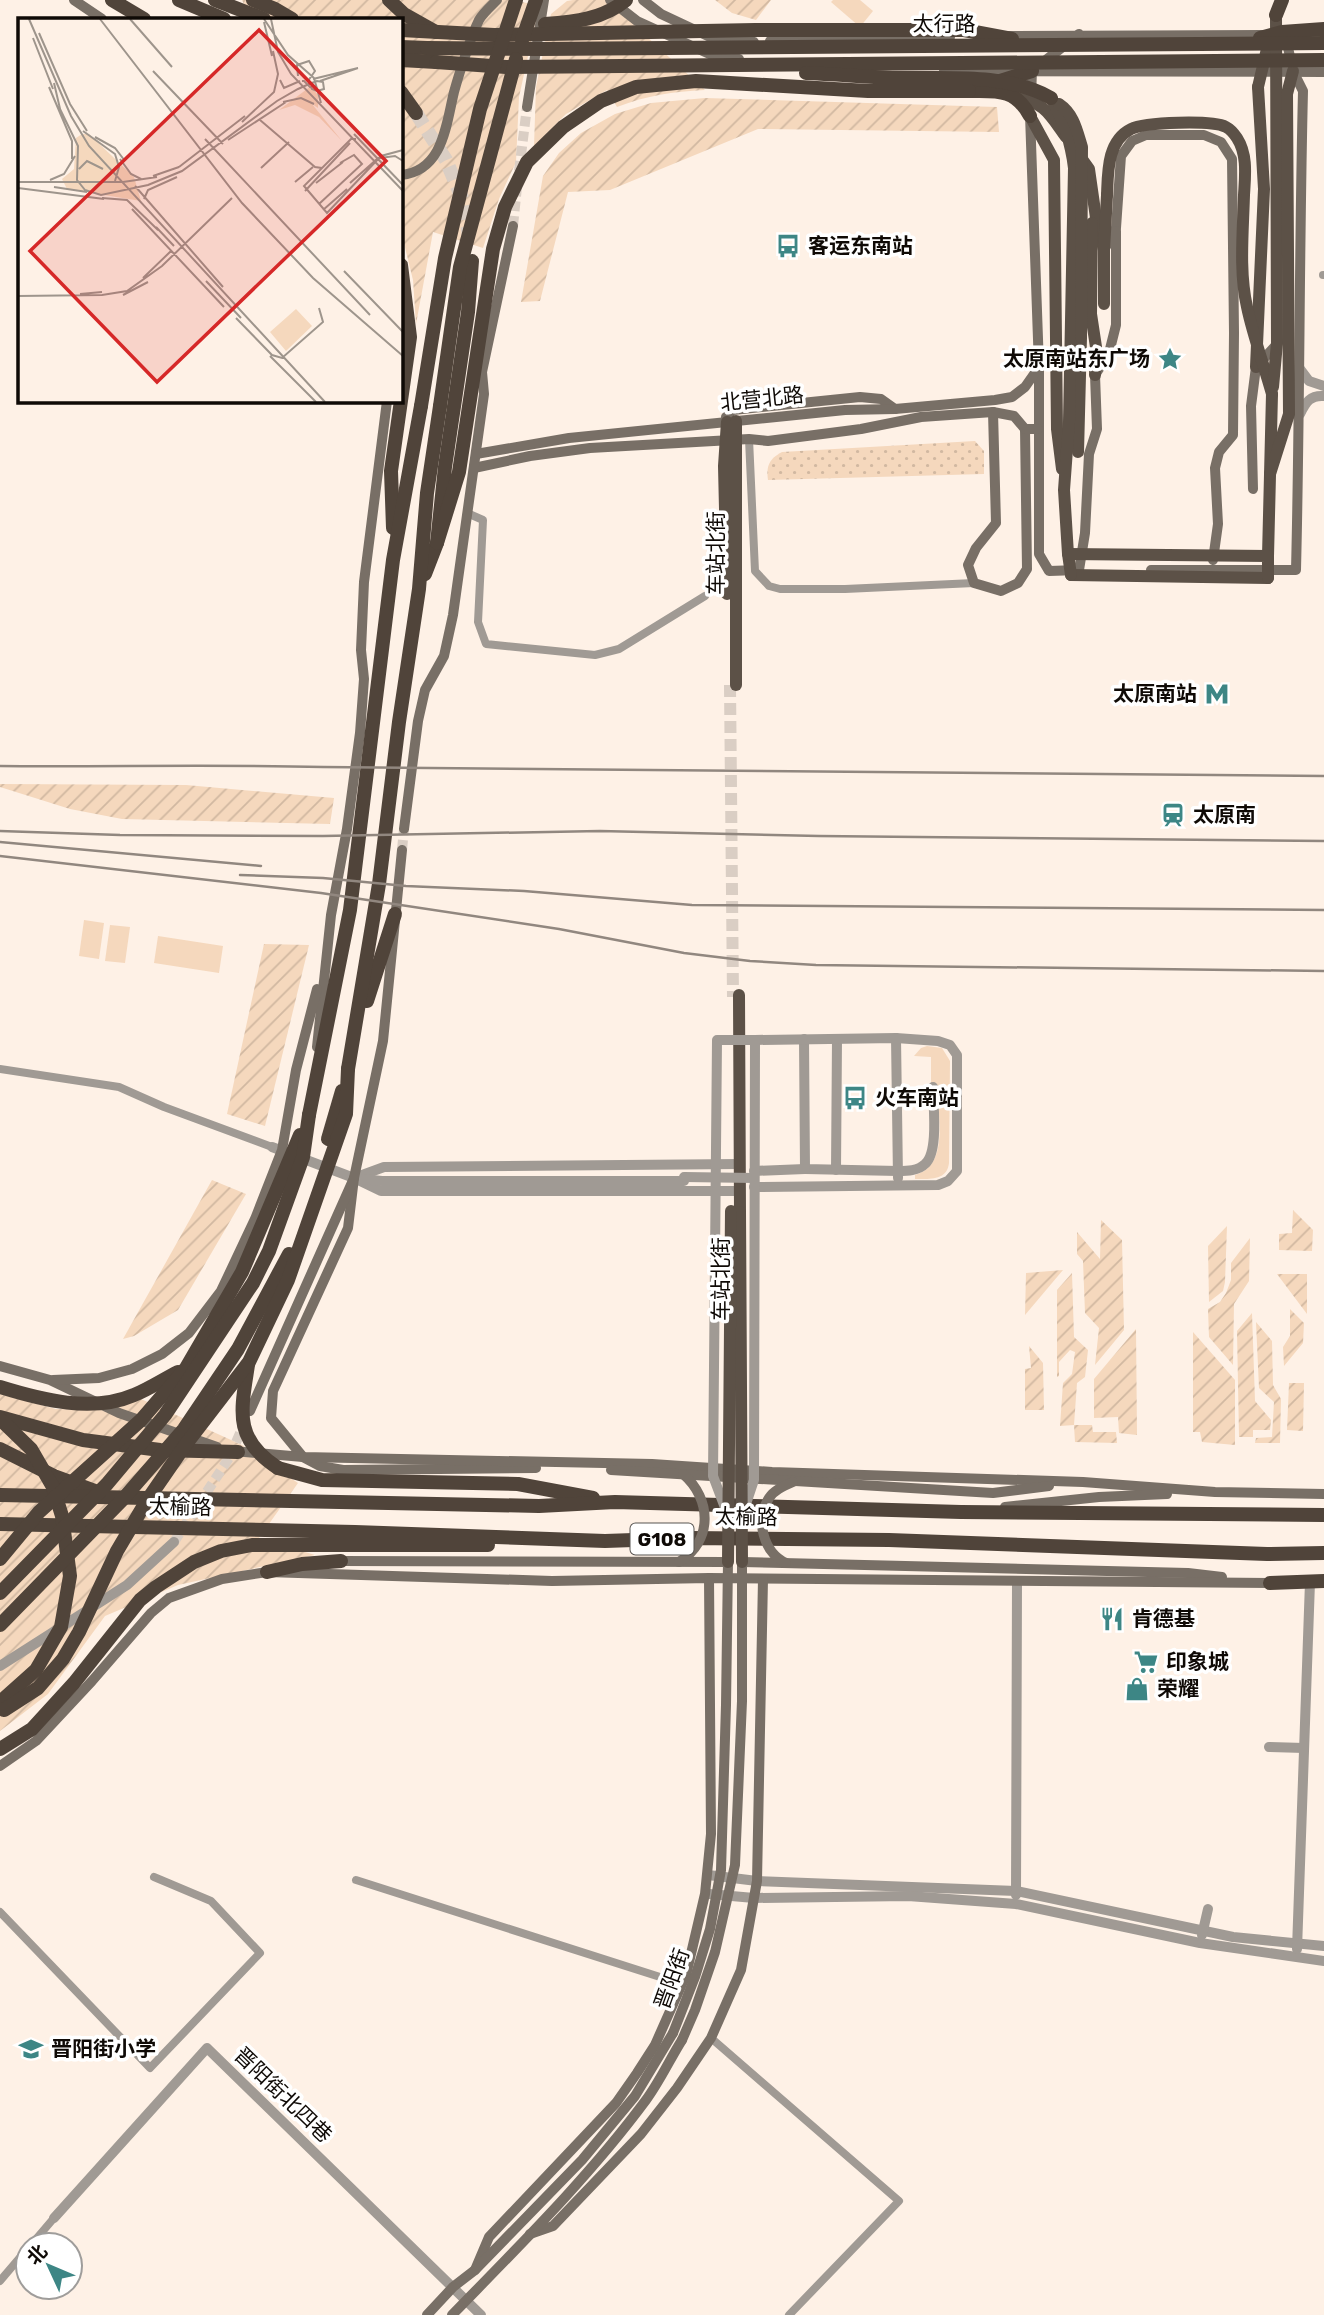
<svg xmlns="http://www.w3.org/2000/svg" width="1324" height="2315" font-family="Rubik,'Noto Sans SC',sans-serif">
  <style>
    .grass { fill: url(#grass-dots) }
    .park { fill: #f5d8bd }
    .garden { fill: url(#garden-furrows) }
    .lines { fill: none; stroke-linecap: round; stroke-linejoin: round }
    .tertiary-tunnel { stroke: #dacec4; stroke-width: 10; stroke-dasharray: 10 5; stroke-linecap: butt }
    .secondary-tunnel { stroke: #dacec4; stroke-width: 10; stroke-dasharray: 10 5; stroke-linecap: butt }
    .primary-tunnel { stroke: #dacec4; stroke-width: 12; stroke-dasharray: 12 6; stroke-linecap: butt }
    .trunk-tunnel { stroke: #dacec4; stroke-width: 14; stroke-dasharray: 14 7; stroke-linecap: butt }
    .minor { stroke: #a09a94; stroke-width: 8 }
    .tertiary { stroke: #a09a94; stroke-width: 10 }
    .secondary { stroke: #786f66; stroke-width: 10 }
    .primary { stroke: #5c5147; stroke-width: 12 }
    .trunk { stroke: #50443a; stroke-width: 14 }
    .rail { stroke: #91877f; stroke-width: 2.5 }
    .tertiary-bridge { stroke: #a09a94; stroke-width: 10 }
    .secondary-bridge { stroke: #786f66; stroke-width: 10 }
    .primary-bridge { stroke: #5c5147; stroke-width: 12 }
    .trunk-bridge { stroke: #50443a; stroke-width: 14 }
    .labels { text-anchor: middle; stroke-width: 7; stroke-linejoin: round; paint-order: stroke }
    .shield { fill: #fff; stroke: #575451; stroke-width: 2 }
    .shield-label { font-size: 19px; font-weight: bold; fill: #0f0a06 }
    .street-label { font-size: 21px; fill: #0f0a06; stroke: #fff }
    .poi-label { font-size: 21px; font-weight: bold; fill: #0f0a06; stroke: #fff; text-anchor: start }
    .inset-road { fill: none; stroke: #9e958c; stroke-width: 2 }
    .view { fill: #d62828; fill-opacity: 0.15; stroke: #d62828; stroke-width: 3.5 }
    .inset-edge { fill: none; stroke: #0f0a06; stroke-width: 3.5 }
  </style>
  <defs>
    <pattern id="grass-dots" width="8" height="8" patternUnits="userSpaceOnUse" patternTransform="scale(1.75)"><rect width="8" height="8" fill="#f5d8bd"/><path d="M2 2h.1M6 6h.1" fill="none" stroke="#d1b8a1" stroke-width="1.8" stroke-linecap="round"/></pattern>
    <pattern id="garden-furrows" width="10" height="10" patternUnits="userSpaceOnUse" patternTransform="scale(1.75)"><rect width="10" height="10" fill="#f5d8bd"/><path d="M-1 1l2-2M0 10L10 0M9 11l2-2" fill="none" stroke="#d1b8a1"/></pattern>
  </defs>
  <rect width="100%" height="100%" fill="#fef1e6"/>
  <path class="grass" d="M975 441 984 451V474L768 480C766 466 769 459 782 452Z"/>
  <g class="park">
    <polygon points="833,0 860,0 873,11 860,27 831,2"/>
    <polygon points="84,920 104,923 99,959 79,956"/>
    <polygon points="110,925 130,927 125,963 105,961"/>
    <polygon points="158,936 223,946 219,973 154,963"/>
    <path d="M927 1046 942 1048 950 1061 949 1163C947 1181 929 1179 915 1179V1175C949 1166 938 1118 938 1092L931 1085V1057L914 1056 921 1048Z"/>
  </g>
  <g class="garden">
    <polygon points="242,0 514,0 539,6 519,97 516,162 499,199 483,248 433,232 416,324 413,280 401,231 401,19 251,19"/>
    <path d="M573 0H613L634 25 705 90C672 92 648 95 617 107L607 90 566 114 534 146 536 87 551 14 567 1Z"/>
    <polygon points="715,0 771,0 756,20 732,13"/>
    <polygon points="705,98 997,107 999,132 758,129 610,190 568,192 540,301 521,302 543,176 559,153 581,133 615,114 651,103"/>
    <polygon points="0,784 186,785 334,798 330,824 122,819 70,809 0,787"/>
    <polygon points="264,944 309,945 265,1126 227,1114"/>
    <polygon points="212,1180 246,1194 178,1310 134,1336 123,1339"/>
    <polygon points="1293,1210 1313,1230 1312,1251 1279,1250 1279,1234 1292,1233"/>
    <polygon points="1101,1220 1122,1240 1124,1330 1095,1365 1099,1328 1085,1313 1083,1261 1077,1254 1077,1232 1100,1259"/>
    <polygon points="1227,1226 1225,1282 1223,1291 1209,1302 1208,1246"/>
    <polygon points="1250,1238 1249,1281 1234,1304 1233,1365 1209,1337 1208,1309 1220,1302 1226,1293 1231,1280 1231,1263"/>
    <polygon points="1063,1270 1025,1315 1026,1273"/>
    <polygon points="1072,1273 1074,1337 1088,1350 1085,1377 1077,1383 1074,1425 1092,1425 1093,1432 1116,1432 1117,1443 1075,1442 1074,1425 1060,1426 1063,1383 1072,1374 1075,1352 1070,1350 1059,1362 1059,1376 1057,1377 1057,1290"/>
    <polygon points="1277,1274 1307,1274 1307,1314"/>
    <polygon points="1290,1309 1304,1323 1303,1343 1284,1366 1283,1347 1290,1336"/>
    <polygon points="1252,1313 1255,1401 1271,1420 1270,1430 1253,1430 1253,1437 1239,1437 1237,1331"/>
    <polygon points="1256,1322 1272,1341 1273,1385 1281,1399 1280,1443 1255,1443 1256,1438 1272,1437 1274,1402 1259,1388"/>
    <polygon points="1136,1329 1137,1435 1119,1433 1118,1417 1094,1418 1094,1379"/>
    <polygon points="1193,1332 1235,1380 1235,1445 1202,1442 1200,1432 1193,1432"/>
    <polygon points="1029,1346 1043,1363 1044,1410 1025,1410 1025,1369 1031,1368"/>
    <polygon points="1289,1383 1304,1383 1303,1431 1287,1430"/>
    <polygon points="0,1394 56,1409 97,1410 141,1399 242,1445 298,1483 259,1538 315,1555 178,1585 105,1616 48,1694 0,1731"/>
  </g>
  <g class="lines">
    <polyline class="tertiary-tunnel" points="174,1542 229,1458"/>
    <g class="secondary-tunnel">
      <polyline points="519,171 527,107"/>
      <polyline points="513,226 517,187"/>
      <polyline points="402,850 404,829"/>
      <polyline points="230,1456 245,1422"/>
    </g>
    <polyline class="primary-tunnel" points="730,685 733,997"/>
    <polyline class="trunk-tunnel" points="416,113 446,160 464,203 469,236"/>
    <g class="minor">
      <polyline points="1323,275 1324,275"/>
      <polyline points="749,439 755,571 769,586 780,589 845,589 974,583"/>
      <polyline points="467,513 483,520 478,622 486,644 595,655 619,649 705,596"/>
      <polyline points="0,1069 119,1087 164,1107 272,1147"/>
      <polyline points="356,1880 682,1984"/>
      <polyline points="0,1912 150,2068 260,1953 211,1901 154,1877"/>
      <polyline points="711,2038 899,2201 789,2315"/>
      <polyline points="31,2245 54,2218"/>
      <polyline points="0,2281 28,2248"/>
    </g>
    <g class="tertiary">
      <polyline points="1300,369 1309,381 1324,386"/>
      <path d="M1300 414C1306 402 1310 395 1324 396"/>
      <polyline points="896,1038 898,1178"/>
      <path d="M804 1039 805 1169 898 1171C907 1171 918 1171 925 1164 939 1152 933 1105 933 1087"/>
      <polyline points="272,1147 354,1178 381,1191 740,1191"/>
      <polyline points="836,1170 837,1039"/>
      <polyline points="754,1171 805,1169"/>
      <polyline points="354,1178 384,1167 740,1164"/>
      <polyline points="362,1179 382,1181 684,1181"/>
      <polyline points="754,1187 938,1185 948,1181 957,1171 957,1055 950,1045 938,1041 896,1038 755,1040"/>
      <polyline points="0,1666 127,1585 174,1542"/>
      <polyline points="1269,1747 1304,1748"/>
      <polyline points="708,1875 757,1881 1016,1891 1233,1937 1324,1946"/>
      <polyline points="709,1894 754,1898 908,1896 1016,1904 1200,1943 1324,1961"/>
      <polyline points="1016,1895 1017,1581"/>
      <polyline points="1202,1935 1208,1909"/>
      <polyline points="1297,1949 1310,1582"/>
      <polyline points="54,2218 207,2048 481,2315"/>
    </g>
    <g class="secondary">
      <polyline points="74,0 102,19"/>
      <polyline points="610,0 637,21 716,57 739,59"/>
      <polyline points="643,0 661,14 710,37 754,42"/>
      <polyline points="1005,36 1265,35"/>
      <polyline points="770,41 950,37"/>
      <polyline points="944,71 1324,72"/>
      <polyline points="1031,96 1032,71 1079,34"/>
      <polyline points="527,107 544,0"/>
      <polyline points="1030,115 1039,367 1039,554 1049,571 1079,570"/>
      <path d="M401 175C443 171 446 125 454 92 459 74 471 36 479 20 483 13 491 6 497 0"/>
      <polyline points="1104,250 1116,228 1121,156 1132,141 1146,135 1204,135 1221,142 1232,159 1234,333 1233,435 1219,452 1215,468 1218,524 1213,560"/>
      <polyline points="993,412 996,523 976,548 968,565 974,583 1001,591 1018,583 1027,569 1025,429"/>
      <polyline points="727,422 726,417 733,410 860,397 881,399 895,409"/>
      <polyline points="476,454 569,438 845,410 895,409 995,400 1012,397 1025,387 1039,367"/>
      <polyline points="474,468 530,456 590,448 749,439 768,441 861,429 921,417 993,412 1014,416 1025,429 1038,429"/>
      <polyline points="1253,489 1251,406 1256,367 1278,343"/>
      <polyline points="1079,570 1085,533 1089,454 1097,429 1095,375 1109,353 1116,325 1116,231"/>
      <path d="M1151 570H1296C1300 410 1299 251 1303 91L1293 71 1286 38"/>
      <polyline points="404,829 418,721 425,690 444,656 453,615 484,394 482,372 513,226"/>
      <polyline points="317,1047 331,915 347,829 360,733 364,679 361,650 364,582 387,401"/>
      <polyline points="354,1178 348,1228 273,1391 271,1418 303,1457 320,1466 343,1470 536,1468"/>
      <polyline points="0,1366 50,1380 119,1413 217,1447"/>
      <polyline points="53,1380 99,1378 132,1369 162,1354 189,1333 221,1291 255,1219 282,1150 296,1070 317,989"/>
      <polyline points="250,1411 354,1178 383,1041 402,850"/>
      <polyline points="233,1451 303,1457 652,1464 772,1472 1083,1482 1215,1492 1324,1494"/>
      <polyline points="611,1470 993,1493 1049,1486"/>
      <polyline points="1005,1507 1099,1497 1167,1494"/>
      <polyline points="341,1561 728,1562"/>
      <polyline points="742,1562 1188,1573 1222,1577"/>
      <polyline points="0,1766 36,1741 92,1681 151,1613 169,1598 222,1579 267,1572 552,1581 709,1578 1270,1583"/>
      <polyline points="530,2234 553,2226 641,2134 677,2088 711,2038 741,1970 757,1881 763,1579"/>
      <polyline points="475,2270 489,2237 616,2103 637,2073 655,2045 686,1975 705,1894 711,1834 709,1578"/>
      <polyline points="427,2315 453,2287 475,2270 582,2160 635,2096 673,2033"/>
      <path d="M452 2315C519 2246 589 2177 646 2100 660 2081 670 2059 682 2040"/>
    </g>
    <g class="primary">
      <polyline points="1287,94 1293,71"/>
      <path d="M1014 96C1046 104 1048 112 1066 137"/>
      <polyline points="1030,116 1054,160 1057,429 1062,469"/>
      <polyline points="1079,155 1089,169 1096,218 1104,250"/>
      <polyline points="1092,223 1091,314 1096,347 1095,375"/>
      <polyline points="1104,304 1104,250 1107,195"/>
      <polyline points="1256,367 1264,189 1258,87"/>
      <polyline points="727,422 724,466 727,594"/>
      <polyline points="1078,452 1081,337"/>
      <polyline points="1268,556 1272,394"/>
      <polyline points="1071,575 1268,578"/>
      <polyline points="736,685 736,421"/>
      <polyline points="739,995 740,1212"/>
    </g>
    <g class="trunk">
      <polyline points="112,0 144,19"/>
      <polyline points="179,0 224,19"/>
      <polyline points="215,0 264,19"/>
      <polyline points="253,0 275,9 292,19"/>
      <polyline points="389,0 404,14 436,32"/>
      <polyline points="401,47 427,48"/>
      <polyline points="401,60 436,62"/>
      <polyline points="997,82 1032,71"/>
      <path d="M969 91C997 91 1015 88 1030 116"/>
      <polyline points="401,92 416,113"/>
      <polyline points="393,528 391,471 410,337 401,265"/>
      <polyline points="425,574 437,543 445,467 468,312 472,261"/>
      <polyline points="367,1001 395,914"/>
      <polyline points="348,1069 379,884 399,722 419,589 427,493 440,406"/>
      <polyline points="309,1115 350,910 393,560 421,406"/>
      <polyline points="0,1417 83,1440 160,1450 238,1452"/>
      <polyline points="0,1449 54,1476 98,1492"/>
      <polyline points="278,1468 322,1480 518,1484 593,1498"/>
      <polyline points="0,1495 539,1506 615,1502 961,1512 1324,1515"/>
      <polyline points="0,1524 355,1532 605,1541 691,1538 889,1540 1267,1554 1324,1553"/>
      <polyline points="267,1572 302,1564 341,1561"/>
      <polyline points="1270,1583 1324,1581"/>
      <polyline points="0,1749 32,1729 74,1683 140,1600 156,1587 194,1562 221,1551 252,1545 488,1545"/>
    </g>
    <g class="rail">
      <path d="M0 766C108 767 215 764 323 767L1324 776"/>
      <polyline points="0,831 120,835 323,836 600,831 819,836 1324,841"/>
      <polyline points="0,842 261,866"/>
      <polyline points="0,856 321,893 559,929 684,953 750,961 816,965 1324,971"/>
      <polyline points="240,875 323,878 406,886 524,891 692,905 1324,910"/>
    </g>
    <g class="tertiary-bridge">
      <polyline points="684,1177 754,1178"/>
      <polyline points="727,1513 713,1476 717,1040 755,1040 754,1480 744,1510"/>
    </g>
    <g class="secondary-bridge">
      <path d="M679 1562C713 1541 712 1499 683 1474"/>
      <path d="M786 1563C763 1552 755 1520 769 1498 774 1490 784 1486 793 1482"/>
      <polyline points="673,2033 695,1977 710,1929 721,1870 726,1705 728,1562"/>
      <polyline points="682,2040 695,2010 715,1952 735,1865 742,1701 742,1562"/>
    </g>
    <g class="primary-bridge">
      <polyline points="1258,87 1270,36"/>
      <path d="M1051 98C1064 121 1071 142 1074 168L1069 422 1064 490 1068 554 1071 575"/>
      <path d="M1059 104C1074 114 1077 131 1082 147L1081 337"/>
      <path d="M1107 195C1108 172 1107 141 1131 129 1145 122 1212 120 1226 127 1230 129 1235 135 1237 138 1248 155 1245 177 1244 195 1243 232 1239 272 1247 307 1253 336 1264 365 1272 394"/>
      <polyline points="1273,387 1277,343 1276,15"/>
      <polyline points="1270,474 1289,414 1287,94"/>
      <polyline points="1068,554 1268,556 1268,578"/>
      <polyline points="740,1212 742,1562"/>
      <polyline points="728,1562 731,1211"/>
    </g>
    <g class="trunk-bridge">
      <polyline points="1276,15 1282,0"/>
      <path d="M545 24C575 22 603 19 626 0"/>
      <polyline points="401,30 494,35 755,30 964,30 1012,39"/>
      <polyline points="1260,38 1282,32 1324,29"/>
      <polyline points="522,40 536,0"/>
      <polyline points="427,48 539,49 1324,43"/>
      <polyline points="436,62 506,67 1324,60"/>
      <path d="M806 73C835 74 864 77 892 78 944 79 1005 72 1051 98"/>
      <polyline points="421,406 445,258 480,109 516,0"/>
      <polyline points="440,406 460,267 516,59"/>
      <polyline points="437,543 459,472 493,249 505,207 527,162 563,127 601,101 636,87 696,81 868,91 969,91"/>
      <polyline points="328,1139 342,1091"/>
      <path d="M248 1365C241 1411 233 1439 278 1468"/>
      <path d="M0 1387C42 1400 92 1413 134 1395 149 1389 164 1379 178 1372"/>
      <polyline points="0,1419 31,1449 53,1487 62,1516 70,1576 61,1627 36,1670 0,1702"/>
      <polyline points="0,1559 39,1512 141,1420 186,1368 242,1272 300,1135"/>
      <polyline points="0,1593 107,1484 165,1415 253,1283 269,1251 303,1157 309,1115"/>
      <polyline points="0,1625 123,1499 184,1429 238,1349 289,1254"/>
      <polyline points="4,1710 38,1688 63,1659 79,1632 117,1551 146,1502 186,1444 249,1362 288,1280 346,1114 348,1069"/>
    </g>
  </g>
  <defs>
    <g id="bus-bare" transform="scale(1.89)"><path d="M-5-6H5V4H4V6H2V4H-2V6H-4V4H-5ZM-3.5-4V0h7V-4ZM-3.5 1.2v1.5H-2V1.2ZM2 1.2v1.5H3.5V1.2Z" fill="#3d8685" stroke="#fff" stroke-width="2.5" paint-order="stroke"/></g>
    <g id="sight-bare" transform="scale(1.89)"><path d="M0-6L1.8-2.2L6-1.7L2.9 1.2L3.7 5.4L0 3.3L-3.7 5.4L-2.9 1.2L-6-1.7L-1.8-2.2Z" fill="#3d8685" stroke="#fff" stroke-width="2.5" paint-order="stroke"/></g>
    <g id="metro-bare" transform="scale(1.89)"><path d="M-5.5 5V-5H-3L0 0L3-5H5.5V5H3V-.5L0 4L-3-.5V5Z" fill="#3d8685" stroke="#fff" stroke-width="2.5" paint-order="stroke"/></g>
    <g id="station-bare" transform="scale(1.89)"><path d="M-3-6H3Q5-6 5-4V2Q5 4 3 4L4.5 6H3L1.5 4h-3L-3 6H-4.5L-3 4Q-5 4-5 2V-4Q-5-6-3-6ZM-3.5-4v3h7v-3ZM-3.5 1v1.5H-2V1ZM2 1v1.5H3.5V1Z" fill="#3d8685" stroke="#fff" stroke-width="2.5" paint-order="stroke"/></g>
    <g id="restaurant-bare" transform="scale(1.89)"><path d="M-5-6h1v4h1v-4h1v4h1v-4h1v5L-1.5 .5V6h-2V.5L-5-1ZM5-6V6H3V1.5H1.5Q1.5-4 5-6Z" fill="#3d8685" stroke="#fff" stroke-width="2.5" paint-order="stroke"/></g>
    <g id="supermarket-bare" transform="scale(1.89)"><path d="M-6-5.5h2.5l.6 2H6L4.5 2H-2.5L-4.4-4H-6ZM-1.5 3.2a1.3 1.3 0 1 0 .1 0ZM3 3.2a1.3 1.3 0 1 0 .1 0Z" fill="#3d8685" stroke="#fff" stroke-width="2.5" paint-order="stroke"/></g>
    <g id="shop-bare" transform="scale(1.89)"><path d="M-5-2.5h2.3a2.7 3.5 0 0 1 5.4 0H5L5.5 6h-11ZM-1.5-2.5h3a1.5 2.3 0 0 0-3 0Z" fill="#3d8685" stroke="#fff" stroke-width="2.5" paint-order="stroke"/></g>
    <g id="school-bare" transform="scale(1.89)"><path d="M0-5L7-2L0 1L-7-2ZM-4 1L0 2.5L4 1V4Q0 6-4 4Z" fill="#3d8685" stroke="#fff" stroke-width="2.5" paint-order="stroke"/></g>
  </defs>
  <g fill-rule="evenodd">
    <use href="#bus-bare" x="788" y="246"/>
    <use href="#sight-bare" x="1170" y="359"/>
    <use href="#metro-bare" x="1217" y="694"/>
    <use href="#station-bare" x="1173" y="815"/>
    <use href="#bus-bare" x="855" y="1098"/>
    <use href="#restaurant-bare" x="1112" y="1619"/>
    <use href="#supermarket-bare" x="1146" y="1662"/>
    <use href="#shop-bare" x="1137" y="1689"/>
    <use href="#school-bare" x="31" y="2049"/>
  </g>
  <g class="labels">
    <rect class="shield" x="630.5" y="1523.5" width="63" height="31" rx="5"/>
    <g class="shield-label">
      <text x="662" y="1546">G108</text>
    </g>
    <g class="street-label">
      <text x="944" y="31">太行路</text>
      <text transform="translate(762 399) rotate(-6)" y="7">北营北路</text>
      <text transform="translate(716 553) rotate(-90)" y="7">车站北街</text>
      <text transform="translate(721 1279) rotate(-90)" y="7">车站北街</text>
      <text transform="translate(180 1507) rotate(1)" y="7">太榆路</text>
      <text transform="translate(746 1517) rotate(1)" y="7">太榆路</text>
      <text transform="translate(672 1979) rotate(-70)" y="7">晋阳街</text>
      <text transform="translate(283 2095) rotate(44)" y="7">晋阳街北四巷</text>
    </g>
    <g class="poi-label">
      <text x="808" y="253">客运东南站</text>
      <text x="1150" y="366" text-anchor="end">太原南站东广场</text>
      <text x="1197" y="701" text-anchor="end">太原南站</text>
      <text x="1193" y="822">太原南</text>
      <text x="875" y="1105">火车南站</text>
      <text x="1132" y="1626">肯德基</text>
      <text x="1166" y="1669">印象城</text>
      <text x="1157" y="1696">荣耀</text>
      <text x="51" y="2056">晋阳街小学</text>
    </g>
  </g>
  <g transform="translate(18 18)">
    <rect width="385" height="385" fill="#fef1e6"/>
    <path d="M293 68 300 77V90L294 86 324 123 301 99 277 87 261 92ZM64 116H71L116 159 123 183 49 171 44 161 56 151 58 120ZM278 291 294 308 268 333 252 314Z" fill="#f5d8bd"/>
    <path class="inset-road" d="M11 1 53 98 71 128 307 384M82 1 224 185 295 260 385 338M112 1 154 49M246 1 270 37 296 60 303 85M253 1 260 34 273 56 385 173M246 4 254 38M21 15 52 86 69 113M15 20 35 71M135 53 205 126M280 58 279 47 291 43 297 53 290 63M295 61 340 50M262 62 266 70 282 63M302 63 340 50M36 65 43 95M31 69 54 123V141M265 84 283 80 296 86M42 91 60 128 59 162 67 172 83 177 130 167 164 153 259 83 280 71 291 66 299 63 305 64 306 71 299 73 294 71 293 69H292L286 63H284M242 102 297 149 304 150M224 104 256 74 260 56 255 33M65 113 97 136 101 149 97 163M336 116 385 167M77 119 97 130 107 143M187 121 352 297M338 121H333L286 168 309 195 363 138 385 132M210 122 268 84M362 140 377 138 385 143M102 141 113 156 123 161M161 149 227 98M243 150 271 124M61 151 69 143 85 151M135 158 161 149M32 162 46 156 57 138M0 164H105L139 159M277 164 295 149M298 165 325 144M332 165 359 141M117 168 205 269M36 169 69 174M0 170 86 181M287 173 332 125M84 180 109 182 140 212M126 181 130 172 159 159M301 186 344 146 336 137 322 145M114 191 206 289M305 192 329 171M138 209 156 228M326 253 385 314M125 260 153 233M188 263 223 300M62 276 84 274M105 277 130 264M0 278 84 277 109 273 144 248 214 180M218 300 254 337 264 340 305 304 301 290M252 338 298 384"/>
    <path class="view" d="M241 12 368 143 139 364 12 233Z"/>
    <rect width="385" height="385" class="inset-edge"/>
  </g>
  <g transform="translate(49 2266) rotate(314)"><circle r="33" fill="#ffffff" stroke="#9f9d9b" stroke-width="2"/>
  <path d="M0-5L12 26L0 18L-12 26Z" fill="#3d8685"/>
  <text y="-10" font-size="19" font-weight="bold" text-anchor="middle" fill="#0f0a06">北</text>
  </g>
</svg>
